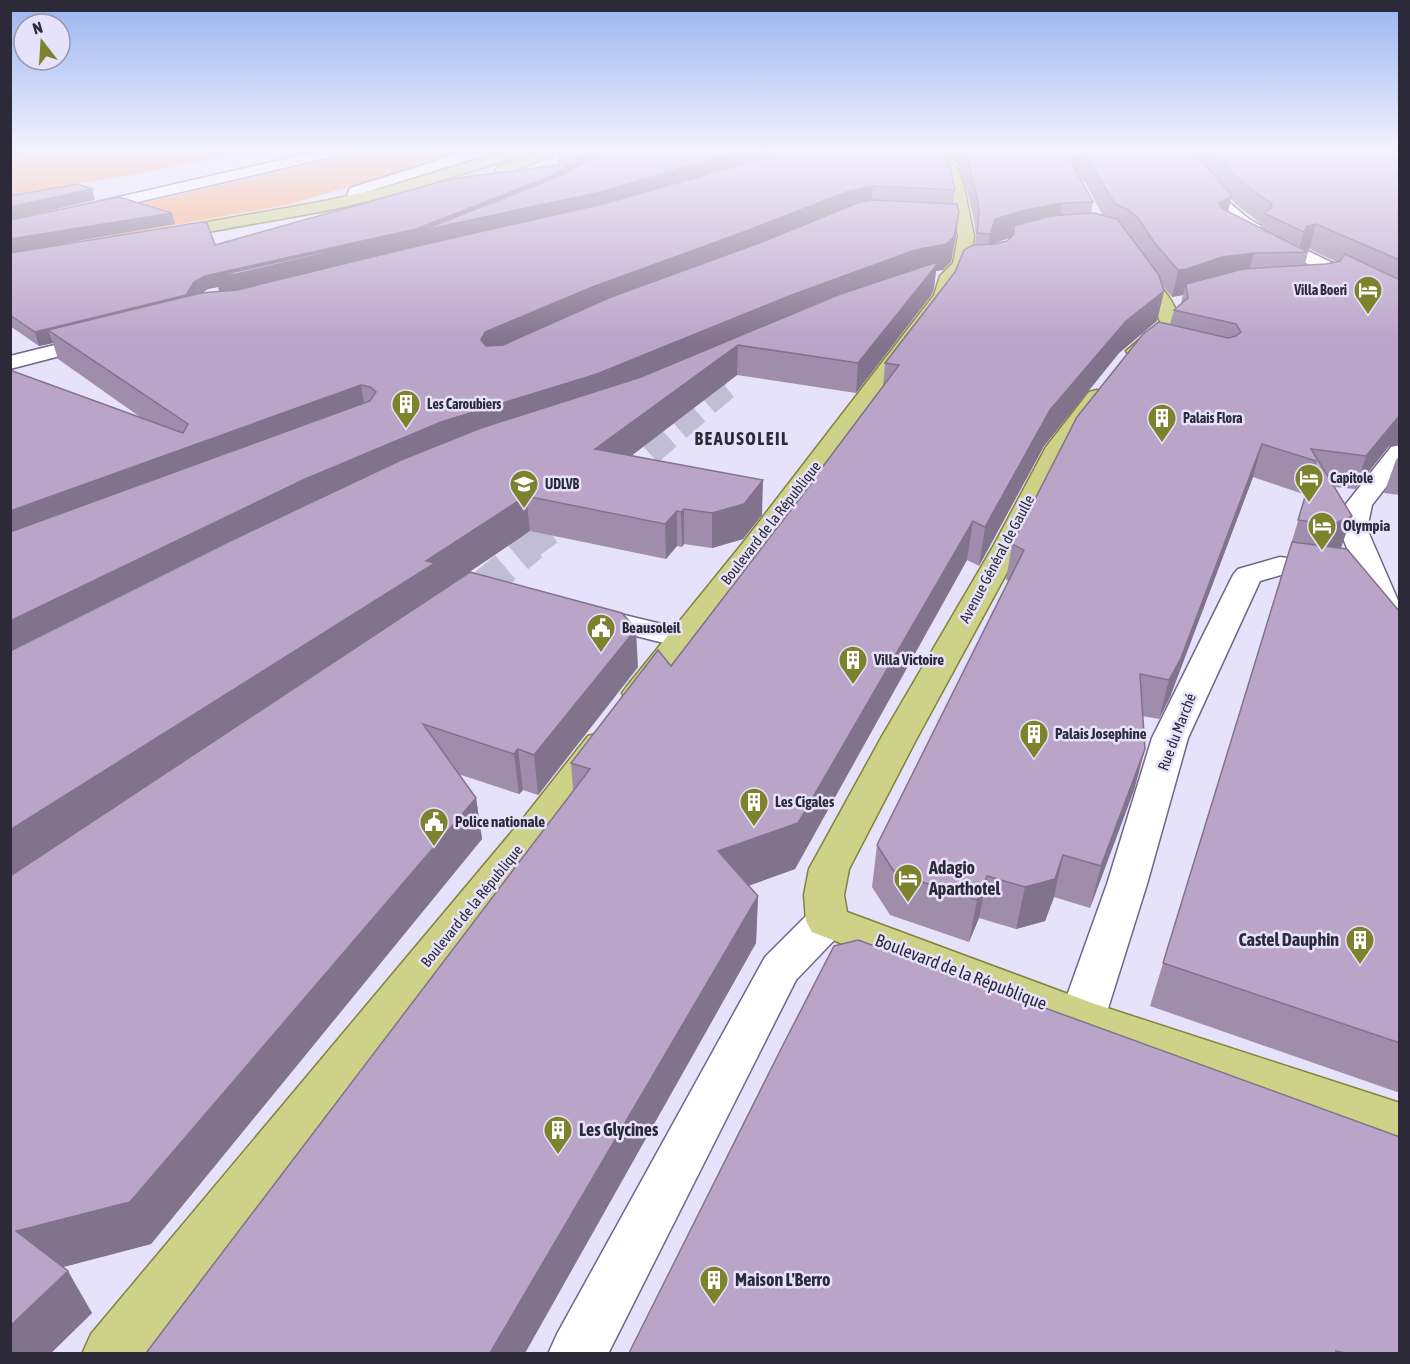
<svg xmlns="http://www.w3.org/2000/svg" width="1410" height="1364" font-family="'Asap Condensed',sans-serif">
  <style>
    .green { fill: #fda46c }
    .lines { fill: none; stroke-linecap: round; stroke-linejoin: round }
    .minor-tunnel-far2 { stroke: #c1bdd4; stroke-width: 20; stroke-dasharray: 20 10; stroke-linecap: butt }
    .minor-tunnel-far1 { stroke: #c1bdd4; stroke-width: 25; stroke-dasharray: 25 13; stroke-linecap: butt }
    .minor-tunnel { stroke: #c1bdd4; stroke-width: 32; stroke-dasharray: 32 16; stroke-linecap: butt }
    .minor-casing { stroke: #6d678b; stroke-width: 3 }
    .major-casing { stroke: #80843a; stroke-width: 3 }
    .minor { fill: #fff; fill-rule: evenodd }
    .major { fill: #ced289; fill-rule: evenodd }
    .wall { fill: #a08dac; fill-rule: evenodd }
    .shaded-wall { fill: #82738c }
    .building { fill: #baa4c8; stroke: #82738c; stroke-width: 1.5 }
    .labels { text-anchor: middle; stroke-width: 5; stroke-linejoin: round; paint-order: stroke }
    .far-poi-label { font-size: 14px; font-weight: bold; fill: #2c2a39; stroke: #e6e2fb; text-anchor: start }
    .street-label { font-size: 15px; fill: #2c2a39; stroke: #e6e2fb }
    .poi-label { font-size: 15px; font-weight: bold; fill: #2c2a39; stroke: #e6e2fb; text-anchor: start }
    .far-district-label { font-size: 18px; font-weight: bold; letter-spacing: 1.5px; fill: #2c2a39; stroke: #e6e2fb }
    .near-poi-label { font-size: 18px; font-weight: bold; fill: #2c2a39; stroke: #e6e2fb; text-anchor: start }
    .near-street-label { font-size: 18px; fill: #2c2a39; stroke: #e6e2fb }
  </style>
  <rect width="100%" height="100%" fill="#e6e2fb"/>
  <g class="green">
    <polygon points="11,151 251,151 121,177 11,195"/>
    <polygon points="365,151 470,151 287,205 114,236 63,235 41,227"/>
  </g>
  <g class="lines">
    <polyline class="minor-tunnel-far2" points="711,369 734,380 731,382"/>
    <polyline class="minor-tunnel-far1" points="530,547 598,498 733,381"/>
    <polyline class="minor-tunnel" points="481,588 532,545"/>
    <g class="minor-casing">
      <g id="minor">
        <polygon points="319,151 345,151 339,155 10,232 10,222"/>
        <polygon points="468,151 489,151 488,154 363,193 368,198 365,201 355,201 347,195 350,188"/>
        <polygon points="1171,151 1185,151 1231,204 1249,219 1287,241 1400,295 1400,309 1275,248 1237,225 1212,201"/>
        <polygon points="99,334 106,336 109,340 106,344 10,369 10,356"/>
        <polygon points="1400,445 1400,469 1372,505 1367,529 1400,605 1400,643 1389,641 1377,623 1362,586 1281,575 1260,581 1188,738 1147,884 1105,1018 1098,1031 1082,1036 1066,1031 1059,1018 1107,884 1152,738 1233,575 1238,569 1280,557 1355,567 1339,529 1346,504 1391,447"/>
        <polygon points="591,607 691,631 696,638 691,645 680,647 580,622 576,616 580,610"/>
        <polygon points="827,905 842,910 848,921 842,932 796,980 608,1354 548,1354 557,1334 765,957 812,910"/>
      </g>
    </g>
    <g class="major-casing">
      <g id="major">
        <polygon points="506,151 528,151 527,154 387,197 325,211 163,240 155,235 163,230 325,201 383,188"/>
        <polygon points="544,151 564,151 508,173 498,173 496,170 498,167"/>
        <polygon points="923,151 938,151 957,168 964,187 974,236 971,265 957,278 950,300 762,556 651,700 639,703 627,700 622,693 627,686 742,544 934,295 940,276 953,263 958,236 950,187 944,170"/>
        <path d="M1133 259 1139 260C1154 282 1176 297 1180 324L1143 355 1136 357 1129 355 1126 351 1160 322 1153 300 1124 264 1127 260Z"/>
        <polygon points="1097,390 1105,392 1108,397 1070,448 1022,545 917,738 849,869 844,895 847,912 1095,1004 1400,1103 1400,1146 1066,1031 812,932 806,921 804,895 809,869 881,738 994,545 1046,447 1089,392"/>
        <polygon points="600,733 612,736 618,744 553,834 148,1354 82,1354 91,1334 525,816 588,736"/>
      </g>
    </g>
    <use href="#minor" class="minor"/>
    <use href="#major" class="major"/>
  </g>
  <g class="wall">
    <polygon points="10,151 23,151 18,156 10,155"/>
    <path d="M559 151H1400V444L1389 446 1355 489 1334 487 1341 548 1400 612V1093L1150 1006 1306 495 1253 477 1170 697 1159 719 1142 716 1145 749 1134 790 1090 908 1054 897 1045 921 1016 929 979 918 969 942 890 915 872 887 877 845 1009 581 1006 580 1012 544 1170 324 1174 310 1181 303 1183 295 1172 297 1162 285 1164 291 1157 321 1119 353 1044 446 979 566 967 560 795 869 748 886 758 896 756 943 525 1353H146L573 791 571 763 671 666 811 483 883 387 885 363 975 245 976 236 974 220 966 187 957 164 946 155 955 190 953 204 956 236 951 262 943 270 936 271 934 288 932 294 856 393 737 375 631 456 762 515 743 539 712 548 684 544 682 547 677 546 666 559 530 531 439 592 638 667 538 795 523 790 519 794 458 774 476 798 482 839 151 1244 62 1267 92 1313 51 1353 143 419 58 359 53 343 39 346 10 326V253L215 245 559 165ZM1080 179 1085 182 1103 216 1091 213 1093 202ZM1231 199 1237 205 1261 224 1260 228 1228 212ZM1011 237 1007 241 992 244ZM1309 249 1337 262 1326 264 1305 265 1308 252 1304 250ZM218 287 220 291 202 293 208 289Z"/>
    <polygon points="1400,455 1400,495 1384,493 1396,460"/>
  </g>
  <g class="shaded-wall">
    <polygon points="17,151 23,151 18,156"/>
    <polygon points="591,151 783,151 755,168 222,303 218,287 208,289 197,296 48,330 53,343 39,346 35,332 194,282 205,276 416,229"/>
    <polygon points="1081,156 1077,177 1068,181 1071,159"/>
    <polygon points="873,186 871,209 488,361 481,340 485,332 595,286 849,191"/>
    <polygon points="92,189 95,200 10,220 10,207"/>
    <polygon points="1232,195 1226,218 1214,226 1219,203"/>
    <polygon points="1062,203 1058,226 1014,226 1013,237 992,244 986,259 990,234 995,219 1025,210"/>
    <polygon points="959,212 956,236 951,262 943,270 936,271 934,288 932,294 856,393 858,363 738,346 737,375 597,482 595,449 10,666 10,621 303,480 441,422"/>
    <polygon points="172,213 175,224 10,253 10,239"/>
    <polygon points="1316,224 1309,249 1300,251 1298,252 1304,232 1307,226"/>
    <polygon points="1254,253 1247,279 1186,284 1183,295 1172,297 1178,270 1222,257"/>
    <polygon points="1164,291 1157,321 1119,353 1044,446 979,566 985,527 1050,410 1126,321"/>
    <polygon points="361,385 366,416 10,551 10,511"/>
    <polygon points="1400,415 1400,444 1389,446 1355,489 1366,456"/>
    <polygon points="1262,444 1253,477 1170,697 1159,719 1169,680"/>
    <polygon points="763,480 762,515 743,539 712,548 712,513"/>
    <polygon points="526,496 530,531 10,884 10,830"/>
    <polygon points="684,509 684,544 682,547 681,512"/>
    <polygon points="677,511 677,546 666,559 665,524"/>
    <polygon points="1352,516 1340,551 1319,560 1331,525"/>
    <polygon points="973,521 967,560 795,869 717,897 718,851"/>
    <polygon points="636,629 638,667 538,795 534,755"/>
    <polygon points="518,749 523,790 519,794 514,754"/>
    <polygon points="1145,749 1134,790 1090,908 1101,866"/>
    <polygon points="476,798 482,839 151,1244 41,1273 16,1231"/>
    <polygon points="1063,855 1054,897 1045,921 1016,929 1025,887"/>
    <polygon points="987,876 979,918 969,942 977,900"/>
    <polygon points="758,896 756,943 525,1353 490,1353"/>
    <polygon points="68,1271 92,1313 51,1353 10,1353 10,1326"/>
  </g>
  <g class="building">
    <polygon points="559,151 591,151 553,175 416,229 205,276 194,282 186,295 35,332 10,315 10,253 202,222 207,223 215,245 450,179 559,165"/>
    <polygon points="603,151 740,151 596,193 405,234 237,274 216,276 428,228 565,174"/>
    <polygon points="778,151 945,151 950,166 955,190 873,186 849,191 749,230 595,286 485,332 481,340 486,346 503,345 611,297 762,242 860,202 873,200 957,204 959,212 954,237 946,244 915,250 789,296 597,374 441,422 303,480 10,621 10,532 370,401 376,392 370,387 361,385 10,511 10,370 183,433 188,424 48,330 201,293 237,290 409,248 607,203 767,157"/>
    <polygon points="963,151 1192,151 1232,195 1219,203 1221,208 1308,252 1254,253 1222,257 1187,269 1178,270 1154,242 1138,218 1129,210 1115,204 1089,160 1081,156 1071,159 1071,162 1093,202 1062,203 1025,210 995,219 990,234 977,233 979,212 977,197 969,165"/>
    <polygon points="1212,151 1400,151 1400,260 1316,224 1307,226 1304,232 1264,213 1271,208 1272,204 1242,183"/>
    <polygon points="78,184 92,189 10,207 10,196"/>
    <polygon points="119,197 172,213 10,239 10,220"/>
    <polygon points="1094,213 1117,219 1159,275 1164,291 1126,321 1050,410 985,527 973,521 798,823 718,851 758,896 490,1353 146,1353 590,769 571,763 658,650 671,666 814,480 812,481 899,365 885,363 955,272 964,250 973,245 994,244 1007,241 1014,234 1014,226 1050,216"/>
    <polygon points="1345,254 1400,280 1400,415 1366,456 1311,449 1352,516 1331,525 1298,520 1316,461 1262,444 1181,658 1169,680 1140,674 1145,749 1101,866 1063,855 1055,879 1025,887 987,876 977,900 895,873 877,845 1024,550 1012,544 1077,417 1143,334 1159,322 1228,338 1236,336 1241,332 1236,324 1174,310 1188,298 1186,284 1243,269 1326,264 1340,261"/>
    <polygon points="937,262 935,267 858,363 738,345 595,449 763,480 744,504 712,513 684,509 681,512 677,511 665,524 526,496 426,561 435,563 10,830 10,651 232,540 401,460 481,428 641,377 838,295"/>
    <polygon points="1292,542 1347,549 1400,612 1400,1043 1163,963"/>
    <polygon points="470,572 622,613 636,629 534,755 518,749 514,754 423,724 476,798 130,1202 16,1231 68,1271 10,1326 10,876"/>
    <polygon points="858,940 1400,1137 1400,1353 1345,1353 1336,1351 1336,1353 629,1353 783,1045 834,946"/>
  </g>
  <linearGradient id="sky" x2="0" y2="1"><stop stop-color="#99b4f0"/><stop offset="0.44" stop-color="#f4f2fd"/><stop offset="1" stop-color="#f4f2fd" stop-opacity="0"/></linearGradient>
  <rect width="1410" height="342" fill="url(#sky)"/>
  <defs>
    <g id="hotel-pin" transform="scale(1.5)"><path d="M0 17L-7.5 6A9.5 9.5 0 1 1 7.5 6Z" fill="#7d822c" stroke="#e6e2fb"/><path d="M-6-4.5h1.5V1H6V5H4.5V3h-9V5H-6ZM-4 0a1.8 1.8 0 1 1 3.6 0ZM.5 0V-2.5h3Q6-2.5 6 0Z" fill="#fff"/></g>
    <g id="building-pin" transform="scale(1.5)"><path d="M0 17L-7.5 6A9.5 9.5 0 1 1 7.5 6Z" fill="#7d822c" stroke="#e6e2fb"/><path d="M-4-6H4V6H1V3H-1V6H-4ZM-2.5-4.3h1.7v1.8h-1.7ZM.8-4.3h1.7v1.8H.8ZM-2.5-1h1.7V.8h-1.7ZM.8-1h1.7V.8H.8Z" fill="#fff"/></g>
    <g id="university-pin" transform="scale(1.5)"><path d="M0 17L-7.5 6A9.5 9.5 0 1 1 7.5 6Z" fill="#7d822c" stroke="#e6e2fb"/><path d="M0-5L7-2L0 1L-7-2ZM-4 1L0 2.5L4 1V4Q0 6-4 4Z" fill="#fff"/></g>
    <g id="civic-pin" transform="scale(1.5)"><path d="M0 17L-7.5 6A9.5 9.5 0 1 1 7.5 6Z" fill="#7d822c" stroke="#e6e2fb"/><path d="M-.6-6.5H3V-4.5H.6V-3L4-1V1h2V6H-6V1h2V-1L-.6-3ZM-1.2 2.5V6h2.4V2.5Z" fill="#fff"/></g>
  </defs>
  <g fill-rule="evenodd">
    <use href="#hotel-pin" x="1368" y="290"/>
    <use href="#building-pin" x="406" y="404"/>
    <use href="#building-pin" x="1162" y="418"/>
    <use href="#hotel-pin" x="1309" y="478"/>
    <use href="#university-pin" x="524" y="484"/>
    <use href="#hotel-pin" x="1322" y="526"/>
    <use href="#civic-pin" x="601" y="628"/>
    <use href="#building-pin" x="853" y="660"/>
    <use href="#building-pin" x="1034" y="734"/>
    <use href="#building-pin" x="754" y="802"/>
    <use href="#civic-pin" x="434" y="822"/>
    <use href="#hotel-pin" x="908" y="878"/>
    <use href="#building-pin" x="1360" y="940"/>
    <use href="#building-pin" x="558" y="1130"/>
    <use href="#building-pin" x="714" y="1280"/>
  </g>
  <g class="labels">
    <g class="far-poi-label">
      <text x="1347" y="295" text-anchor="end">Villa Boeri</text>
      <text x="427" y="409">Les Caroubiers</text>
      <text x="1183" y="423">Palais Flora</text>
      <text x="1330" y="483">Capitole</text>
      <text x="545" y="489">UDLVB</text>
    </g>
    <g class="street-label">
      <text transform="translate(771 523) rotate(-52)" y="5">Boulevard de la République</text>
      <text transform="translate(997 559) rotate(-62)" y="5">Avenue Général de Gaulle</text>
      <text transform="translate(1177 732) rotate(-69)" y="5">Rue du Marché</text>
      <text transform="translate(472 906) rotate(-51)" y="5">Boulevard de la République</text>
    </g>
    <g class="poi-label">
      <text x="1343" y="531">Olympia</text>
      <text x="622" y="633">Beausoleil</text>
      <text x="874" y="665">Villa Victoire</text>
      <text x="1055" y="739">Palais Josephine</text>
      <text x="775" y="807">Les Cigales</text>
      <text x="455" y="827">Police nationale</text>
    </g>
    <g class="far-district-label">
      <text x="742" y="445">BEAUSOLEIL</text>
    </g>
    <g class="near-poi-label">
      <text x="929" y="874">Adagio<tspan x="929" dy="21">Aparthotel</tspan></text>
      <text x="1339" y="946" text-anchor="end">Castel Dauphin</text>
      <text x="579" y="1136">Les Glycines</text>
      <text x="735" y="1286">Maison L'Berro</text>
    </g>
    <g class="near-street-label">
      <text transform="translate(961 972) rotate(21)" y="6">Boulevard de la République</text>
    </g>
  </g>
  <rect width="1410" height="1364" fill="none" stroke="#2c2a39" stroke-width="24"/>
  <g transform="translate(42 42) rotate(343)"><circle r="28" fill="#e6e2fb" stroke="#9c98ad" stroke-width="1.5"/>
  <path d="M0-4.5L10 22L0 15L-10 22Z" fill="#7d822c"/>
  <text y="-9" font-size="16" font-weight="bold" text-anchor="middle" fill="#2c2a39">N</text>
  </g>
</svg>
